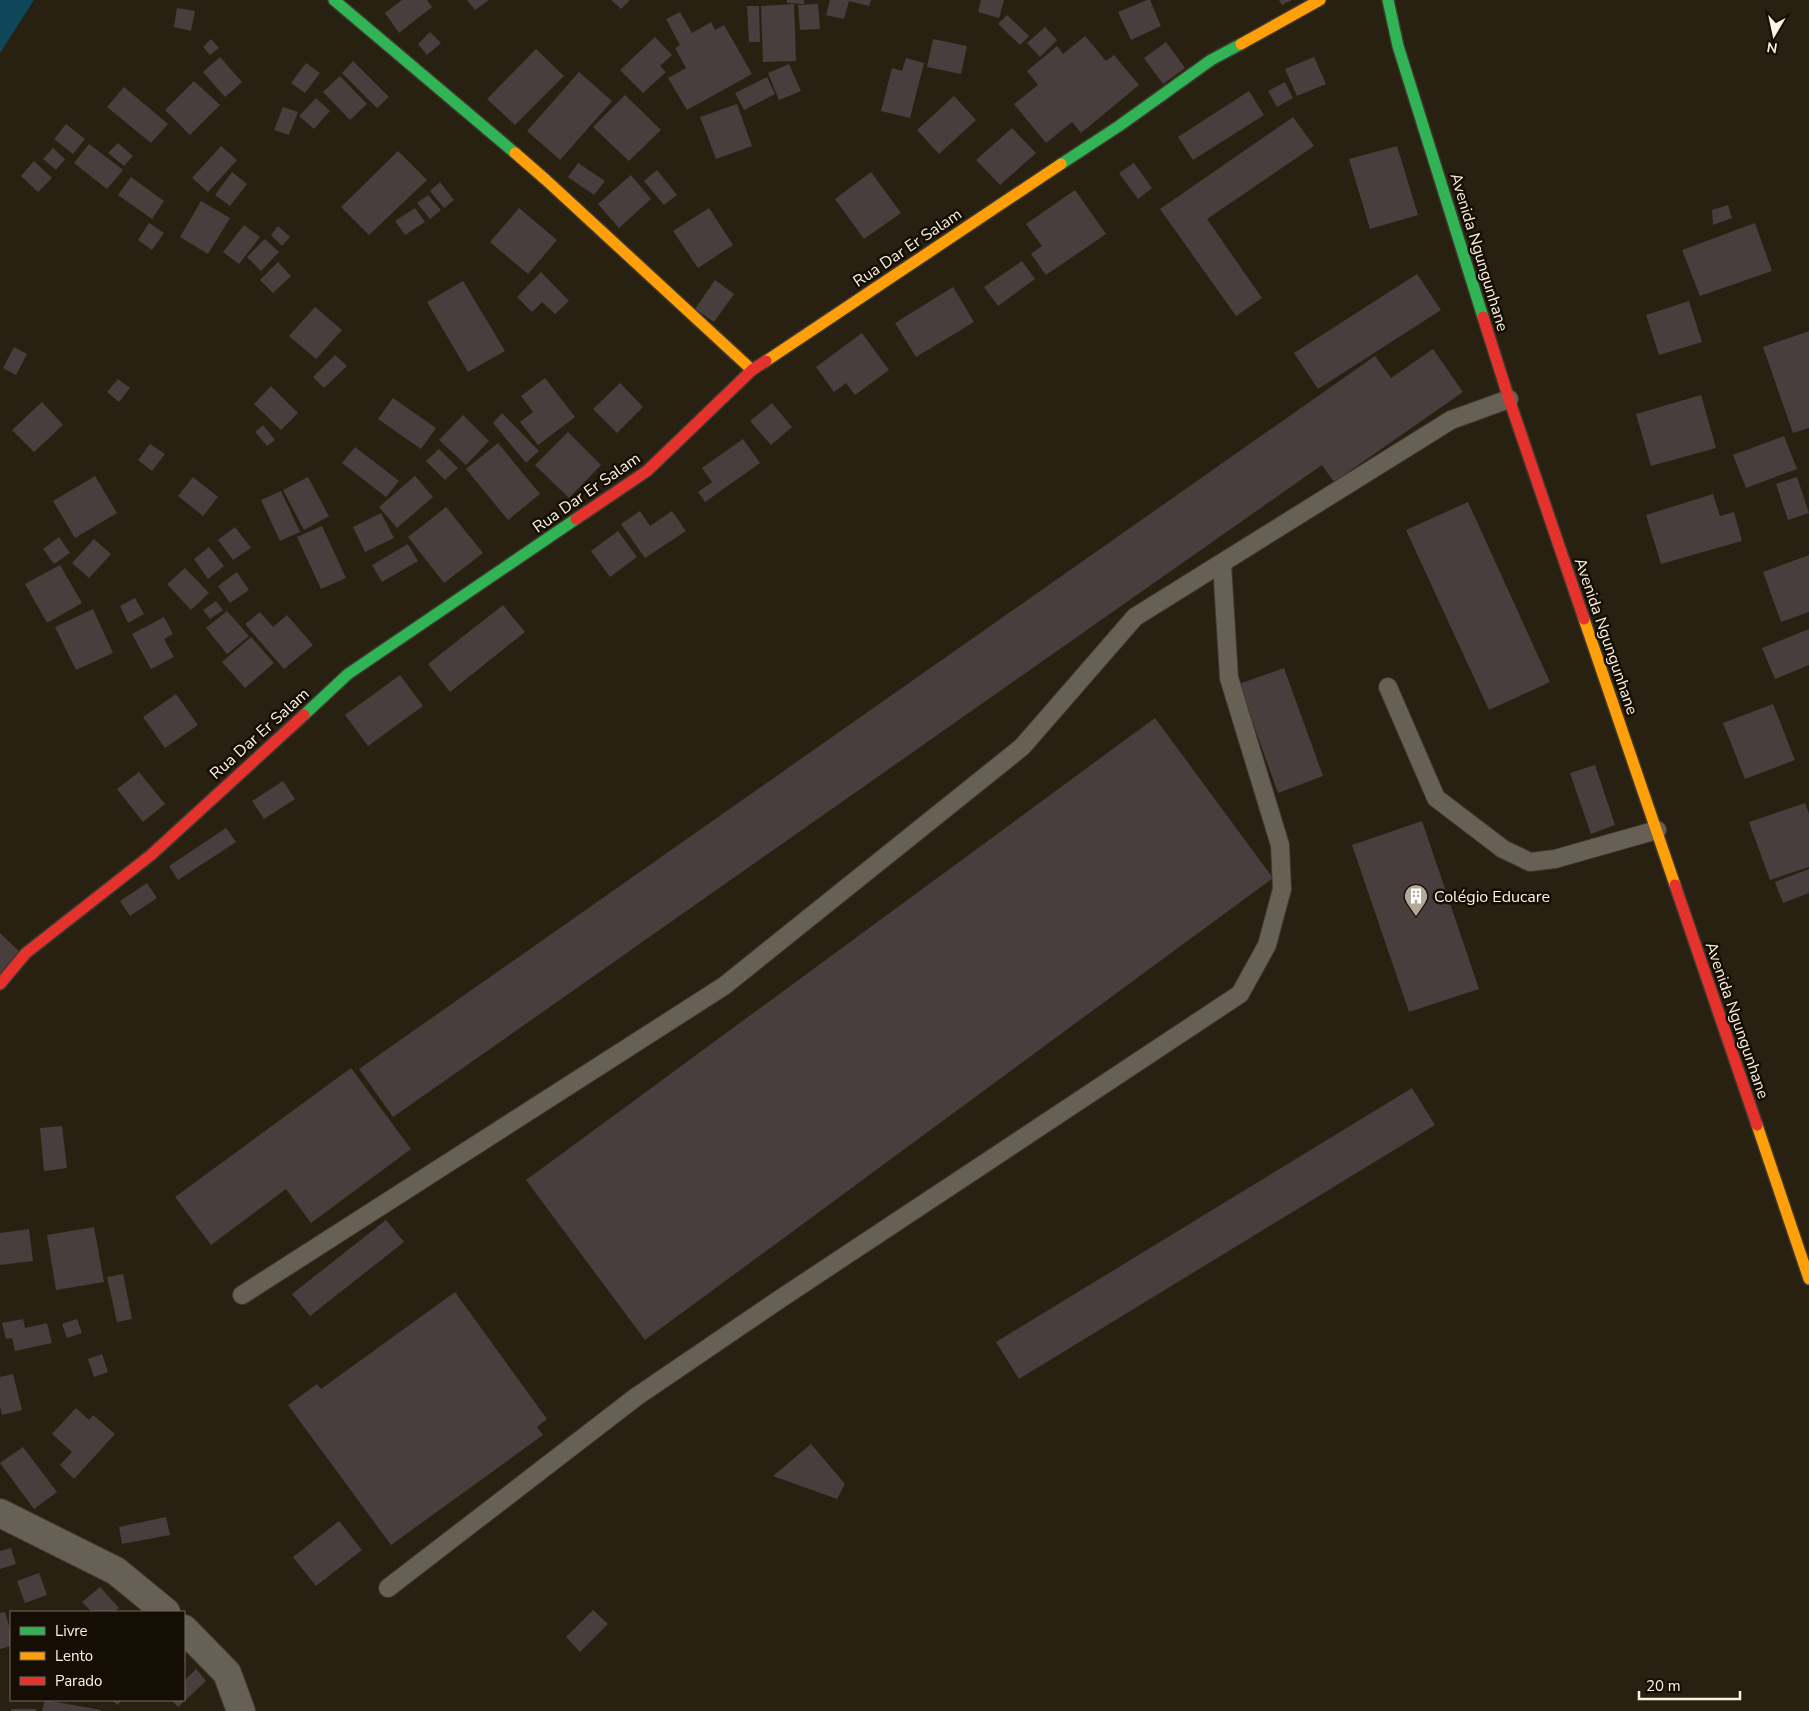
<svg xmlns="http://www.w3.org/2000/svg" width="1809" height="1711" font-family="'Nunito Sans',sans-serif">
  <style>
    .water { fill: #0e4759 }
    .building { fill: #483e3d }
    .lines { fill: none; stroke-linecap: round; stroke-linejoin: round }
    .lane-casing { stroke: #3f392e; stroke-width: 20 }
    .street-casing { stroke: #3f392e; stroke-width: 30 }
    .fast-casing { stroke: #3f392e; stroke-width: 14 }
    .slow-casing { stroke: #3f392e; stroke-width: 14 }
    .jam-casing { stroke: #3f392e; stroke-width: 14 }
    .lane { stroke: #666055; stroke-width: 18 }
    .street { stroke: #666055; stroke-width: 28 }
    .fast { stroke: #30b455; stroke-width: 11 }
    .slow { stroke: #ff9f0a; stroke-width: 11 }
    .jam { stroke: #e5322d; stroke-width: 11 }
    .labels { text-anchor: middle; stroke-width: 5; stroke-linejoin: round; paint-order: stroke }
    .street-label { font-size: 16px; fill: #fef3e3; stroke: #150e04 }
    .poi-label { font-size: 16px; fill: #fef3e3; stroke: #150e04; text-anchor: start }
  </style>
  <rect width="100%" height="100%" fill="#282010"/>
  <polygon class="water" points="0,0 34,0 0,53"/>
  <g class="building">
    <polygon points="402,0 427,0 432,7 399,33 385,13"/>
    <polygon points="467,0 489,0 475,10"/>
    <polygon points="611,0 630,0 621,9"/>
    <polygon points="787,0 804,0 804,4 787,3"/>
    <polygon points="830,0 871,0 869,6 849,1 844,19 826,15"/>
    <polygon points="981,0 1004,0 999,18 978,12"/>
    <polygon points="1147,0 1150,0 1161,26 1131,40 1118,12"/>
    <polygon points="1279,0 1292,0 1282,5"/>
    <polygon points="794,4 796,61 763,62 761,6"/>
    <polygon points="818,4 820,29 800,30 798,5"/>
    <polygon points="747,6 759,6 760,42 749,42"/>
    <polygon points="177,8 195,11 191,31 174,27"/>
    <polygon points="680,12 692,33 711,22 715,30 724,25 752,74 687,110 668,78 686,68 675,48 680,45 666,19"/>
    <polygon points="1007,15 1029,36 1020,45 998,24"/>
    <polygon points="1045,27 1057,40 1040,57 1027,43"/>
    <polygon points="430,32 441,43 427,55 418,44"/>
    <polygon points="1085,36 1106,61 1114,55 1139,85 1081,133 1072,122 1046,143 1014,104 1038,85 1027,71 1057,46 1063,54"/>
    <polygon points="655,37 672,55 660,66 666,72 643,93 620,70"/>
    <polygon points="211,39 219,48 210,55 203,47"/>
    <polygon points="933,39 967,46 961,74 927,67"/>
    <polygon points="1166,42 1185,68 1163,84 1144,58"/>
    <polygon points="536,49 564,76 515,125 487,99"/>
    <polygon points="220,57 242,82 225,97 203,72"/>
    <polygon points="1314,57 1326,84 1297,96 1285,69"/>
    <polygon points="906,58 924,63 910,118 881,111 892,68 902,71"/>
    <polygon points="353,61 389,97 377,108 342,73"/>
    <polygon points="306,63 320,73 305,93 291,83"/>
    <polygon points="789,64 801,91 779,100 768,73"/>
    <polygon points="579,72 612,101 560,160 527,131"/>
    <polygon points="340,76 367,104 350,120 323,92"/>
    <polygon points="767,77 775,94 744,110 735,93"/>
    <polygon points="194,81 220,105 190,135 165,110"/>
    <polygon points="1285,82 1293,98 1277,107 1268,91"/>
    <polygon points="124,87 168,124 151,143 107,107"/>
    <polygon points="1249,91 1264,115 1193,160 1178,137"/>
    <polygon points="625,95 661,130 629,161 593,127"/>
    <polygon points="954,96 976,120 939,154 917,130"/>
    <polygon points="316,98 330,111 314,129 299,116"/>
    <polygon points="737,104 752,146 716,159 700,117"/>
    <polygon points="283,107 298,112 289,135 274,130"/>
    <polygon points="1293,117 1314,146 1207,219 1262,298 1236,316 1160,209"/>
    <polygon points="66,124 85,139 73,154 54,139"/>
    <polygon points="1012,128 1036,153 1000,185 976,160"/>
    <polygon points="118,143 133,156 124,166 108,153"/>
    <polygon points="89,144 123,170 107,189 74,163"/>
    <polygon points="221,146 237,160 208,192 192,178"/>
    <polygon points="1397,146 1418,215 1370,229 1349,159"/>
    <polygon points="53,148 65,159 56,170 43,159"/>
    <polygon points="398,151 427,180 369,235 341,207"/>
    <polygon points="34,161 52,178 38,192 21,176"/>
    <polygon points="578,163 605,181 594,195 568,177"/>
    <polygon points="1134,163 1152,188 1138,199 1119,173"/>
    <polygon points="657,170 677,195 664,205 644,181"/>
    <polygon points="232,172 247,184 230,206 215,195"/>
    <polygon points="871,172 901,213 864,239 835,199"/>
    <polygon points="631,175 651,199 619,228 598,204"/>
    <polygon points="131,177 164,201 152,219 118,195"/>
    <polygon points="440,182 454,200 444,208 430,191"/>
    <polygon points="1075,190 1106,234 1046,275 1031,254 1042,246 1026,224"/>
    <polygon points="428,195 441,210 430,219 417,203"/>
    <polygon points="201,201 230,218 208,254 180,237"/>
    <polygon points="1728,205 1732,218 1713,225 1712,210"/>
    <polygon points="415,208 425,222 405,235 395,221"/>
    <polygon points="519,208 557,240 528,274 490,242"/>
    <polygon points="709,208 733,245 698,268 673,231"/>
    <polygon points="149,223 164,233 152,250 138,240"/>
    <polygon points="1755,223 1772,271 1700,296 1682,250"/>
    <polygon points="244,225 260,237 239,264 223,252"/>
    <polygon points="278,226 290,237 282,246 271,235"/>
    <polygon points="265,239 279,252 261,271 247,257"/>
    <polygon points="1022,261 1035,279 998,306 984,287"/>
    <polygon points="278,262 291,276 273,293 260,280"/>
    <polygon points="541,272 569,301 555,314 542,302 532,312 517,297"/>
    <polygon points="1417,274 1441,310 1318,389 1294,353"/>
    <polygon points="715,280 734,294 714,322 695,309"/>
    <polygon points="463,281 505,351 468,372 427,302"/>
    <polygon points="953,287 974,322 916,357 895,323"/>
    <polygon points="1689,301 1702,342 1659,355 1646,315"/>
    <polygon points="315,307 342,330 316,359 289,336"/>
    <polygon points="1809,331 1809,428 1793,433 1763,347"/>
    <polygon points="862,333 889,370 855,395 846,383 834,392 816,367"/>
    <polygon points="14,347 27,354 16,375 3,368"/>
    <polygon points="1433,349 1463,392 1334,482 1322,465 393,1117 359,1069 1375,356 1391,378"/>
    <polygon points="335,355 347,366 324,388 313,377"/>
    <polygon points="545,378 575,417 538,445 520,422 533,412 521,396"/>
    <polygon points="118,379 130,388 119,402 107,392"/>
    <polygon points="620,383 643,407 617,433 593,409"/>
    <polygon points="271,386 298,413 281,430 254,404"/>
    <polygon points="1701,395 1716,448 1651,466 1636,414"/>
    <polygon points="393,398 436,428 421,449 378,419"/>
    <polygon points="42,402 63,425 34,452 12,430"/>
    <polygon points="772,403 792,427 771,445 750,421"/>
    <polygon points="502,413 539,451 526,463 493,423"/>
    <polygon points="463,415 489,441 466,465 439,440"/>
    <polygon points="263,425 275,440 267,446 255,432"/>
    <polygon points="568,432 601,465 569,498 535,465"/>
    <polygon points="1784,436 1797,469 1746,488 1733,455"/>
    <polygon points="743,439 760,463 705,502 698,492 712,482 702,468"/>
    <polygon points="498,443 540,494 508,520 466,469"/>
    <polygon points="150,444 165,454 152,471 138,460"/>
    <polygon points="355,447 399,481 386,497 342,463"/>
    <polygon points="439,449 458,468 445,480 426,461"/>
    <polygon points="95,476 117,513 75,538 53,501"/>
    <polygon points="415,476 433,497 397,528 379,507"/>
    <polygon points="193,477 218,497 203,516 178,496"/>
    <polygon points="308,477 329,516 304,530 283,490"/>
    <polygon points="1797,477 1809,513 1788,520 1776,484"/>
    <polygon points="281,491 300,532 280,541 261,500"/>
    <polygon points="1713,494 1720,516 1734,512 1742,541 1661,564 1646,515"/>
    <polygon points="1468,502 1550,682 1489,710 1406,530"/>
    <polygon points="446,507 483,553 444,583 408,537"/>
    <polygon points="640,511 650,526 672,511 686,531 645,558 621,524"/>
    <polygon points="381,513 394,538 365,552 353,527"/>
    <polygon points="322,526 346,578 321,589 297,537"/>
    <polygon points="235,527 251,548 233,560 218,540"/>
    <polygon points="618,531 637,557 610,577 591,551"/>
    <polygon points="59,537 70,553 54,564 43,549"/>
    <polygon points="94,539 111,554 89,578 72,563"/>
    <polygon points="408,544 418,561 382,582 372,565"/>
    <polygon points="209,547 224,566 208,579 194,559"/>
    <polygon points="1809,555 1809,612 1781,622 1763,572"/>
    <polygon points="60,565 82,603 47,623 25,584"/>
    <polygon points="185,568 209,593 191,610 167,584"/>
    <polygon points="237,572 249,590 230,603 218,586"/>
    <polygon points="135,598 144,614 128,623 120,606"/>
    <polygon points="216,601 223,610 210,619 203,610"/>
    <polygon points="503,605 525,632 450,692 428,664"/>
    <polygon points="93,609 113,653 76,670 55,627"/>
    <polygon points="227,611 249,636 227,654 206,628"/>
    <polygon points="260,612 273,627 287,615 313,645 284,669 245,624"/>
    <polygon points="164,617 173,634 164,639 174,657 151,669 132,634"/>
    <polygon points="1809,629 1809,665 1775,679 1762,648"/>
    <polygon points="251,637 274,663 245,688 222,662"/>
    <polygon points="1284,668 1323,776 1278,793 1239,684"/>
    <polygon points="400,675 423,706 368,746 345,715"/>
    <polygon points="176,694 198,725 165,748 143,717"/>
    <polygon points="1773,704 1795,760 1745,779 1723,723"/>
    <polygon points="1155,718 1273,878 645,1340 526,1180"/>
    <polygon points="1595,765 1615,825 1591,834 1570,773"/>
    <polygon points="139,772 165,804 143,822 117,789"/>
    <polygon points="283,781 295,799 264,819 252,801"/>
    <polygon points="1805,803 1809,814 1809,867 1770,880 1749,822"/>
    <polygon points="1422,821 1479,989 1409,1012 1352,845"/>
    <polygon points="226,828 236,842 178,880 169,866"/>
    <polygon points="1809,869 1809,893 1783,903 1775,882"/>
    <polygon points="147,883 157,898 130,916 120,901"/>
    <polygon points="0,933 21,953 0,975"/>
    <polygon points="351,1068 411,1149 311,1223 286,1189 211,1245 175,1197"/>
    <polygon points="1412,1088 1435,1125 1019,1379 996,1342"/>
    <polygon points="62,1126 67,1168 44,1171 40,1128"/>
    <polygon points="386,1220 404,1242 310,1316 292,1294"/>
    <polygon points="94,1227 104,1282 56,1290 47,1235"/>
    <polygon points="29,1229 33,1261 0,1265 0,1233"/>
    <polygon points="123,1274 132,1319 117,1322 107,1277"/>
    <polygon points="455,1292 547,1419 537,1427 543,1435 391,1545 288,1405 317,1384 321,1389"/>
    <polygon points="23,1319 25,1328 47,1323 52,1343 15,1351 12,1338 6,1339 2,1323"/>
    <polygon points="77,1319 82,1333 67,1338 62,1324"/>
    <polygon points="102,1354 108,1372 94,1377 88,1359"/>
    <polygon points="13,1374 22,1410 2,1415 0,1406 0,1377"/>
    <polygon points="76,1408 89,1420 93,1415 115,1434 74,1479 60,1465 72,1452 52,1434"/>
    <polygon points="811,1444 845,1484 837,1499 773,1476"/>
    <polygon points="23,1447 57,1492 34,1509 0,1463"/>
    <polygon points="166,1517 170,1535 122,1544 119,1527"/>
    <polygon points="339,1521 362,1550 316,1586 293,1557"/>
    <polygon points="11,1548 16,1564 0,1569 0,1551"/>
    <polygon points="39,1573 47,1595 25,1603 17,1581"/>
    <polygon points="100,1587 119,1608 114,1612 92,1612 82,1602"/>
    <polygon points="593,1610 608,1624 580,1652 566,1637"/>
    <polygon points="5,1612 11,1632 11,1646 0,1649 0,1613"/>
    <polygon points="196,1669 206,1681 178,1707 171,1700 184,1700 184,1681"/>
    <polygon points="45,1700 101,1710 101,1711 42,1711"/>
    <polygon points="111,1700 122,1700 118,1705"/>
    <rect x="11" y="1709" width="25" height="2"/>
  </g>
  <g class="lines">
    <g class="lane-casing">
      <g id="lane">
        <polyline points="1388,687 1436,798 1503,849 1530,862 1555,859 1657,830"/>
        <polyline points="242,1295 724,986 1022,747 1135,617 1451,420 1509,399"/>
        <polyline points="388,1588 636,1397 780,1299 1240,994 1267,945 1282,889 1280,845 1229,678 1222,564"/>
      </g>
    </g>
    <g class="street-casing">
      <g id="street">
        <polyline points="0,1513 116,1571 166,1612"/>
        <polyline points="184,1629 227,1673 241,1711"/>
      </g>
    </g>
    <g class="fast-casing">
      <g id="fast">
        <polyline points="334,0 515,153"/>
        <polyline points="1388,0 1398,46 1483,317"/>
        <polyline points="1061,164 1119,126 1211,60 1241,44"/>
        <polyline points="304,715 348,674 576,519"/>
      </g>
    </g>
    <g class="slow-casing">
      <g id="slow">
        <polyline points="1241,44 1320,0"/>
        <polyline points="515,153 546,180 752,370"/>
        <polyline points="766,361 1061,164"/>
        <polyline points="1584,619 1675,885"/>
        <polyline points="1757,1125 1809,1279"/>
      </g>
    </g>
    <g class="jam-casing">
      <g id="jam">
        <polyline points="1483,317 1509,399 1584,619"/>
        <polyline points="576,519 647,471 752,370 766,361"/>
        <polyline points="1675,885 1757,1125"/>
        <polyline points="0,984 26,953 151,855 304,715"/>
      </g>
    </g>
    <use href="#lane" class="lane"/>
    <use href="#street" class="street"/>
    <use href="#fast" class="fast"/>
    <use href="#slow" class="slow"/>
    <use href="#jam" class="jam"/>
  </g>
  <defs>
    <g id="building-pin" transform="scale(1.25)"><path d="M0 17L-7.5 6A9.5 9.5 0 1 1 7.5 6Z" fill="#b3a999" stroke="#150e04"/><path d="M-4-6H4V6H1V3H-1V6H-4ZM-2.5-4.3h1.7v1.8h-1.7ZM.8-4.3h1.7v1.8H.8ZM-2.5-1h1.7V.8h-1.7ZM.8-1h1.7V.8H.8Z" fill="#fff"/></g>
  </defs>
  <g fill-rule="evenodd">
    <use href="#building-pin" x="1416" y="896"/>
  </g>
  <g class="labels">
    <g class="street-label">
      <text transform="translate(907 247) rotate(-34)" y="6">Rua Dar Er Salam</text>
      <text transform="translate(1480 252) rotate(73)" y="6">Avenida Ngungunhane</text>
      <text transform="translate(586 492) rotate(-35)" y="6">Rua Dar Er Salam</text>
      <text transform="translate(1607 636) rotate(71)" y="6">Avenida Ngungunhane</text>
      <text transform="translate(259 733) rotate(-42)" y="6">Rua Dar Er Salam</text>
      <text transform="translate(1738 1020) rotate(71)" y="6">Avenida Ngungunhane</text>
    </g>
    <g class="poi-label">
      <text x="1434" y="902">Colégio Educare</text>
    </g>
  </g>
  <rect x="10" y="1611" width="175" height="90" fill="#150e04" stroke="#726a5d"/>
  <rect x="20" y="1627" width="25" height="8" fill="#30b455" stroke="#726a5d"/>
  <text x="55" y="1636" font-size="15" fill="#fef3e3">Livre</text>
  <rect x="20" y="1652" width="25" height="8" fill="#ff9f0a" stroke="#726a5d"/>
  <text x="55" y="1661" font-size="15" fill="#fef3e3">Lento</text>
  <rect x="20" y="1677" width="25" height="8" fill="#e5322d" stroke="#726a5d"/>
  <text x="55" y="1686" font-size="15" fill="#fef3e3">Parado</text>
  <g transform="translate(1774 35) rotate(189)" stroke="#150e04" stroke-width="4" paint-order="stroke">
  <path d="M0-4L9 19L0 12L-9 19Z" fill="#fef3e3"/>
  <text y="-8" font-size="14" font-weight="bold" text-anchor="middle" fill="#fef3e3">N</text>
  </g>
  <path d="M1639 1691v8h101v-8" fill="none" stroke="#fef3e3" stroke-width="2.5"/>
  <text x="1646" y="1691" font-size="15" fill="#fef3e3" stroke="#150e04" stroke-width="4" paint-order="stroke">20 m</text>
</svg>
